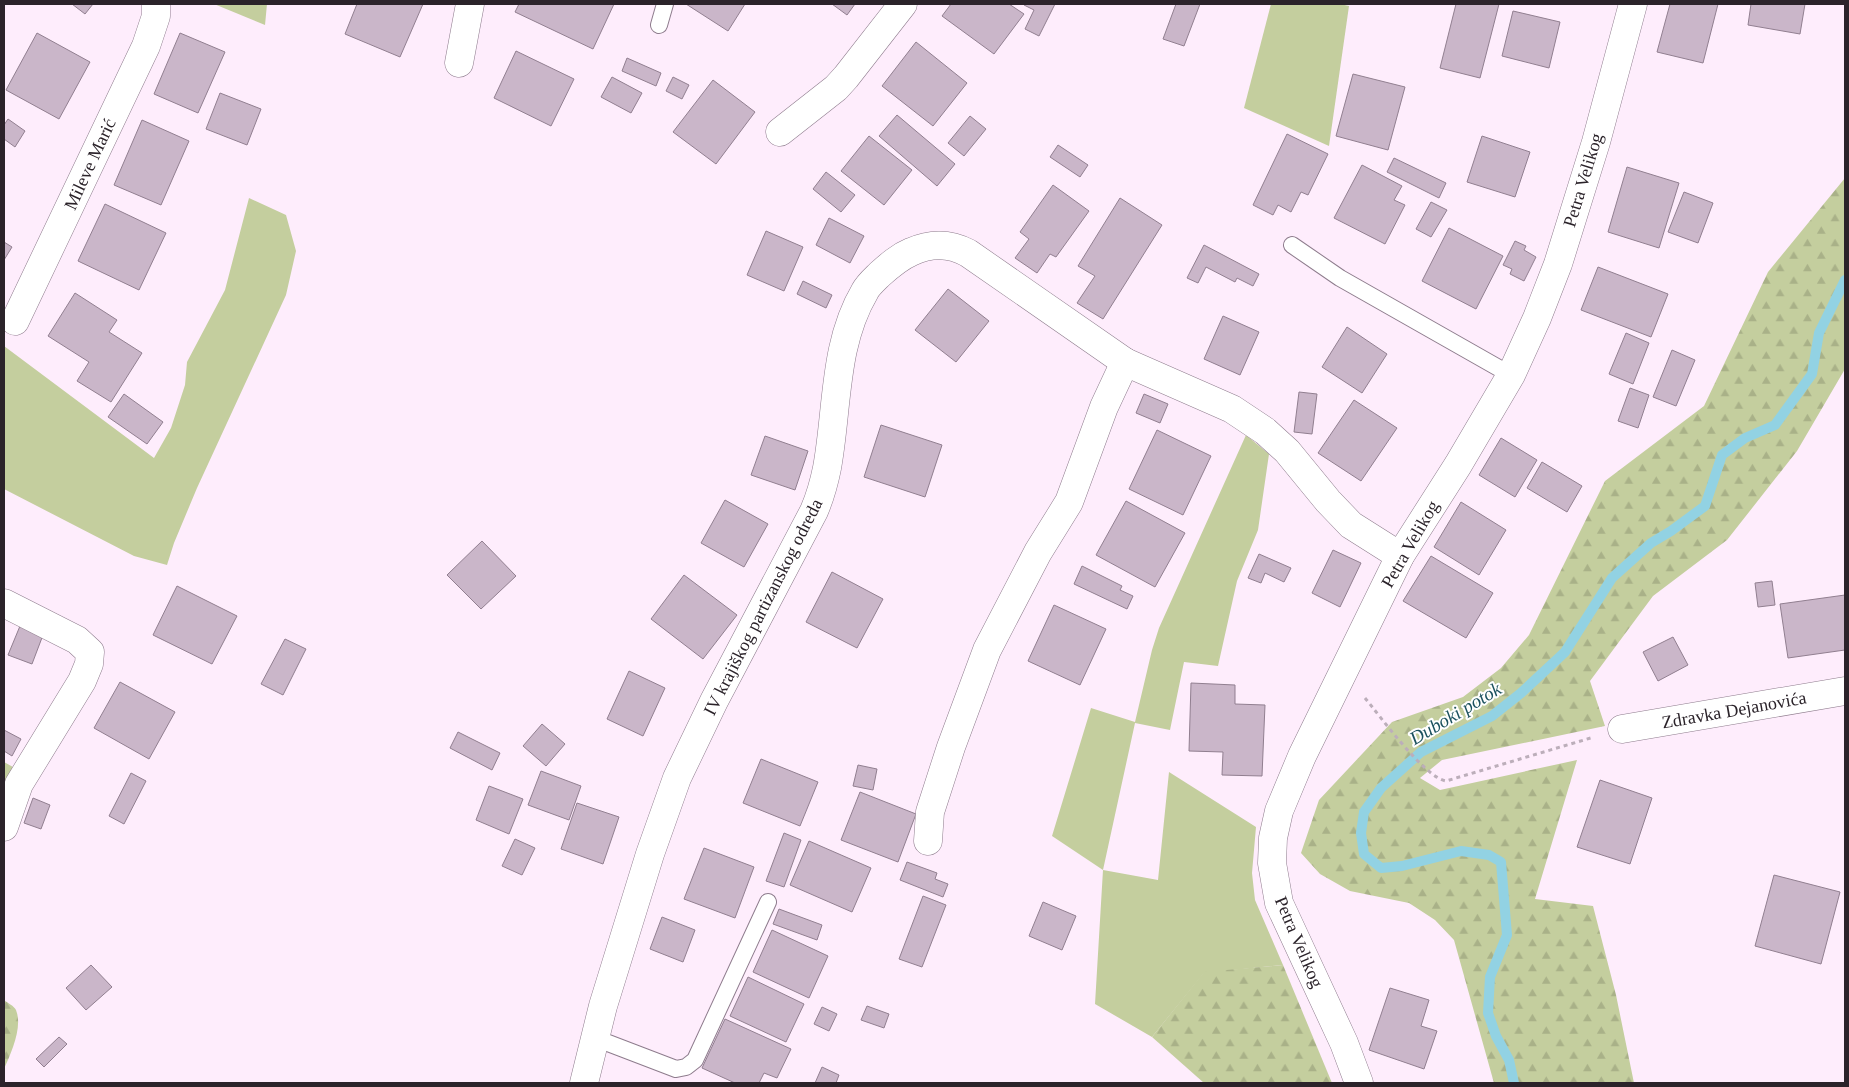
<svg xmlns="http://www.w3.org/2000/svg" width="1849" height="1087" font-family="Georgia,serif">
  <style>
    .green { fill: #c4ce9e }
    .forest { fill: url(#forest-firs) }
    .lines { fill: none; stroke-linecap: round; stroke-linejoin: round }
    .stream { stroke: #92d2e3; stroke-width: 10 }
    .building { fill: #cab6c9; stroke: #917f90 }
    .service-casing { stroke: #8e7c8d; stroke-width: 18 }
    .minor-casing { stroke: #8e7c8d; stroke-width: 29 }
    .tertiary-casing { stroke: #8e7c8d; stroke-width: 29 }
    .path { stroke: #bcaeba; stroke-width: 3; stroke-dasharray: 4 4; stroke-linecap: butt }
    .service { stroke: #fff; stroke-width: 16 }
    .minor { stroke: #fff; stroke-width: 28 }
    .tertiary { stroke: #fff; stroke-width: 28 }
    .labels { text-anchor: middle; stroke-width: 4; stroke-linejoin: round; paint-order: stroke }
    .street-label { font-size: 18px; fill: #2b232a; stroke: #fff }
    .water-label { font-size: 19px; font-style: italic; fill: #1c525f; stroke: #fff }
  </style>
  <defs>
    <pattern id="forest-firs" width="22" height="20" patternUnits="userSpaceOnUse" patternTransform="scale(1.25)"><rect width="22" height="20" fill="#c4ce9e"/><path d="M5 1l3.5 6h-7zM16 11l3.5 6h-7z" fill="#a9b188"/></pattern>
  </defs>
  <rect width="100%" height="100%" fill="#feedfc"/>
  <g class="green">
    <polygon points="214,4 267,4 265,25"/>
    <polygon points="1271,4 1340,4 1349,6 1329,146 1244,108"/>
    <polygon points="249,198 286,215 296,251 286,295 197,488 174,543 167,565 134,556 4,489 4,346 154,458 171,428 185,385 187,362 225,290"/>
    <polygon points="1246,435 1269,454 1258,530 1237,581 1218,666 1184,662 1170,730 1135,723 1103,870 1158,880 1169,772 1256,827 1252,873 1255,900 1283,965 1204,973 1152,1037 1095,1004 1103,870 1052,836 1091,708 1135,722 1152,650 1159,628"/>
    <polygon points="4,762 13,767 4,790"/>
  </g>
  <g class="forest">
    <polygon points="1845,178 1845,369 1797,451 1727,540 1653,596 1590,681 1605,726 1442,760 1420,778 1440,790 1577,760 1535,899 1593,906 1616,995 1634,1083 1494,1083 1454,940 1435,920 1409,903 1350,891 1320,874 1301,853 1319,800 1392,722 1463,697 1501,668 1529,635 1605,481 1704,406 1768,272"/>
    <polygon points="1283,965 1332,1083 1204,1083 1152,1037 1204,972"/>
    <path d="M4 1000C8 1003 14 1006 16 1010 23 1027 11 1053 4 1069Z"/>
  </g>
  <g class="lines">
    <polyline class="stream" points="1514,1083 1509,1060 1496,1036 1488,1013 1490,977 1507,935 1501,862 1489,855 1461,851 1402,866 1381,868 1364,854 1361,833 1364,812 1381,788 1421,752 1492,716 1521,693 1565,652 1612,578 1651,543 1671,531 1705,506 1722,455 1745,438 1775,425 1812,374 1819,333 1845,280"/>
  </g>
  <g class="building">
    <polygon points="72,4 93,4 85,14"/>
    <polygon points="357,4 423,4 400,57 345,34"/>
    <polygon points="519,4 614,4 593,49 515,12"/>
    <polygon points="686,4 745,4 728,31"/>
    <polygon points="832,4 855,4 847,15"/>
    <polygon points="951,4 1009,4 1024,14 994,54 942,16"/>
    <polygon points="1025,4 1055,4 1039,36 1025,29 1034,10 1024,5"/>
    <polygon points="1176,4 1200,4 1184,46 1163,39"/>
    <polygon points="1456,4 1499,4 1480,78 1440,68"/>
    <polygon points="1670,4 1718,4 1703,63 1657,52"/>
    <polygon points="1751,4 1805,4 1800,34 1748,25"/>
    <polygon points="1513,11 1560,22 1549,68 1502,56"/>
    <polygon points="37,33 90,62 59,119 6,90"/>
    <polygon points="180,33 225,52 198,113 154,94"/>
    <polygon points="916,42 967,83 933,126 882,86"/>
    <polygon points="516,51 574,79 551,126 494,98"/>
    <polygon points="627,58 661,73 656,86 622,71"/>
    <polygon points="1353,74 1405,87 1388,150 1336,136"/>
    <polygon points="612,77 642,93 631,113 601,97"/>
    <polygon points="673,77 689,85 682,99 666,91"/>
    <polygon points="713,80 755,112 716,164 673,132"/>
    <polygon points="220,93 261,109 247,145 206,129"/>
    <polygon points="897,115 955,164 937,186 879,136"/>
    <polygon points="970,116 986,129 964,156 948,143"/>
    <polygon points="8,119 25,131 15,147 4,139 4,125"/>
    <polygon points="142,120 189,141 161,205 114,185"/>
    <polygon points="1287,134 1328,154 1308,195 1301,192 1291,212 1278,205 1273,215 1253,205"/>
    <polygon points="869,136 912,170 884,205 841,171"/>
    <polygon points="1482,136 1530,152 1515,197 1467,182"/>
    <polygon points="1058,145 1088,165 1080,177 1050,157"/>
    <polygon points="1394,158 1446,183 1439,198 1387,172"/>
    <polygon points="1362,165 1402,186 1394,200 1405,205 1385,244 1334,218"/>
    <polygon points="1627,167 1679,183 1659,248 1608,232"/>
    <polygon points="826,172 855,195 841,212 813,189"/>
    <polygon points="1053,185 1089,211 1056,257 1050,254 1037,273 1015,258 1029,239 1020,232"/>
    <polygon points="1684,192 1713,203 1698,243 1668,232"/>
    <polygon points="1120,198 1162,225 1103,319 1077,303 1095,276 1078,266"/>
    <polygon points="1431,202 1447,210 1431,237 1416,229"/>
    <polygon points="105,204 166,233 139,290 78,261"/>
    <polygon points="829,218 864,236 850,263 816,245"/>
    <polygon points="1449,228 1503,256 1476,309 1422,281"/>
    <polygon points="766,231 803,247 784,291 747,275"/>
    <polygon points="1515,241 1526,246 1524,250 1536,257 1524,281 1510,274 1512,269 1503,265"/>
    <polygon points="4,242 12,247 4,260"/>
    <polygon points="1204,245 1259,274 1253,286 1237,278 1235,282 1206,267 1198,283 1187,278"/>
    <polygon points="1598,267 1668,294 1651,337 1581,310"/>
    <polygon points="803,281 832,295 826,308 797,294"/>
    <polygon points="948,289 989,321 956,362 915,330"/>
    <polygon points="75,293 117,320 109,332 142,353 111,402 77,381 89,362 48,336"/>
    <polygon points="1223,316 1259,332 1240,375 1204,359"/>
    <polygon points="1347,327 1387,354 1362,393 1322,367"/>
    <polygon points="1626,333 1649,343 1633,384 1609,374"/>
    <polygon points="1672,350 1695,360 1676,406 1653,397"/>
    <polygon points="1630,388 1649,395 1638,428 1618,421"/>
    <polygon points="1299,392 1317,394 1312,434 1294,432"/>
    <polygon points="124,394 163,422 147,444 108,417"/>
    <polygon points="1144,394 1168,404 1160,423 1136,413"/>
    <polygon points="1354,400 1397,428 1361,481 1318,453"/>
    <polygon points="881,425 942,445 925,497 864,477"/>
    <polygon points="1157,430 1211,456 1183,515 1129,489"/>
    <polygon points="765,436 808,451 795,490 751,475"/>
    <polygon points="1501,438 1537,460 1515,497 1479,475"/>
    <polygon points="1542,462 1582,486 1567,512 1527,488"/>
    <polygon points="725,500 768,524 744,567 701,543"/>
    <polygon points="1126,501 1185,533 1155,587 1096,555"/>
    <polygon points="1461,502 1506,530 1479,575 1434,547"/>
    <polygon points="482,541 516,576 481,609 447,575"/>
    <polygon points="1333,550 1361,563 1340,607 1312,593"/>
    <polygon points="1259,554 1291,568 1284,582 1265,573 1261,583 1248,578"/>
    <polygon points="1431,556 1493,593 1466,638 1403,601"/>
    <polygon points="1082,566 1122,586 1120,590 1133,596 1127,609 1074,584"/>
    <polygon points="832,572 883,599 857,648 806,622"/>
    <polygon points="684,575 737,615 703,659 651,619"/>
    <polygon points="1772,581 1775,605 1758,607 1755,583"/>
    <polygon points="177,586 237,616 212,664 153,635"/>
    <polygon points="1845,595 1845,650 1788,658 1780,604"/>
    <polygon points="1054,605 1106,629 1080,685 1028,661"/>
    <polygon points="20,626 43,635 32,664 8,655"/>
    <polygon points="1673,637 1688,665 1658,681 1643,652"/>
    <polygon points="285,639 306,649 283,695 261,684"/>
    <polygon points="629,671 665,688 643,736 607,719"/>
    <polygon points="120,682 175,712 149,759 94,728"/>
    <polygon points="1191,683 1235,685 1235,704 1265,705 1262,776 1222,775 1223,752 1189,751"/>
    <polygon points="542,724 565,744 546,766 523,746"/>
    <polygon points="4,730 21,739 12,756 4,751"/>
    <polygon points="458,732 500,753 492,770 450,748"/>
    <polygon points="761,759 818,782 800,826 743,803"/>
    <polygon points="858,765 877,769 873,790 853,786"/>
    <polygon points="541,771 581,786 569,820 528,805"/>
    <polygon points="131,773 146,781 124,824 109,816"/>
    <polygon points="1600,780 1652,798 1630,864 1577,847"/>
    <polygon points="489,786 523,799 509,834 476,820"/>
    <polygon points="860,792 916,814 898,862 841,840"/>
    <polygon points="33,798 50,805 41,829 24,823"/>
    <polygon points="577,803 619,817 603,864 561,849"/>
    <polygon points="784,833 801,840 784,887 766,881"/>
    <polygon points="515,839 535,848 522,875 502,866"/>
    <polygon points="809,841 871,868 852,912 790,885"/>
    <polygon points="704,848 754,867 735,918 684,899"/>
    <polygon points="907,862 937,873 935,879 948,884 943,897 900,880"/>
    <polygon points="1774,875 1840,892 1821,964 1755,946"/>
    <polygon points="923,896 946,905 922,967 899,959"/>
    <polygon points="1043,902 1076,916 1062,950 1029,936"/>
    <polygon points="779,909 822,925 817,940 773,924"/>
    <polygon points="662,917 695,930 683,962 650,949"/>
    <polygon points="772,930 828,956 809,998 753,972"/>
    <polygon points="91,965 112,987 86,1010 66,988"/>
    <polygon points="748,977 804,1004 786,1042 730,1016"/>
    <polygon points="1390,988 1429,1000 1421,1026 1437,1031 1424,1069 1369,1050"/>
    <polygon points="867,1006 889,1014 884,1028 861,1020"/>
    <polygon points="822,1007 837,1014 829,1031 814,1024"/>
    <polygon points="725,1019 791,1049 777,1078 764,1073 759,1083 735,1083 702,1068"/>
    <polygon points="59,1037 67,1044 44,1067 36,1059"/>
    <polygon points="822,1067 839,1075 836,1083 815,1083"/>
  </g>
  <g class="lines">
    <g class="service-casing">
      <g id="service">
        <polyline points="659,25 665,4"/>
        <polyline points="1292,245 1340,278 1511,375"/>
        <polyline points="595,1038 676,1069 686,1067 695,1060 768,902"/>
      </g>
    </g>
    <g class="minor-casing">
      <g id="minor">
        <polyline points="459,63 470,4"/>
        <polyline points="780,132 836,88 846,77 903,4"/>
        <polyline points="15,321 146,46 156,16 156,4"/>
        <polyline points="4,603 77,640 90,652 89,664 82,681 19,784 4,827"/>
        <polyline points="1622,729 1845,691"/>
        <polyline points="928,841 930,812 951,747 987,650 1038,552 1069,502 1104,407 1125,362"/>
        <path d="M584 1083 603 1006 650 854 677 778 714 701 814 511C820 497 824 483 827 468 838 408 833 345 865 291 868 285 875 279 880 274 890 265 899 257 911 252 931 243 949 243 968 253L1125 362 1232 409 1265 431 1287 451 1328 501 1351 525 1400 556"/>
      </g>
    </g>
    <g class="tertiary-casing">
      <polyline id="tertiary" points="1359,1083 1344,1043 1279,903 1272,863 1273,838 1279,811 1302,756 1400,556 1458,465 1511,375 1537,318 1558,264 1596,142 1633,4"/>
    </g>
    <path class="path" d="M1365 698C1380 716 1425 778 1446 781L1594 737"/>
    <use href="#service" class="service"/>
    <use href="#minor" class="minor"/>
    <use href="#tertiary" class="tertiary"/>
  </g>
  <g class="labels">
    <g class="street-label">
      <text transform="translate(90 164) rotate(-65)" y="6">Mileve Marić</text>
      <text transform="translate(1583 180) rotate(-73)" y="6">Petra Velikog</text>
      <text transform="translate(1410 544) rotate(-60)" y="6">Petra Velikog</text>
      <text transform="translate(763 607) rotate(-63)" y="6">IV krajiškog partizanskog odreda</text>
      <text transform="translate(1734 710) rotate(-10)" y="6">Zdravka Dejanovića</text>
      <text transform="translate(1299 942) rotate(67)" y="6">Petra Velikog</text>
    </g>
    <g class="water-label">
      <text transform="translate(1455 713) rotate(-31)" y="7">Duboki potok</text>
    </g>
  </g>
  <rect width="1849" height="1087" fill="none" stroke="#2b232a" stroke-width="10"/>
</svg>
